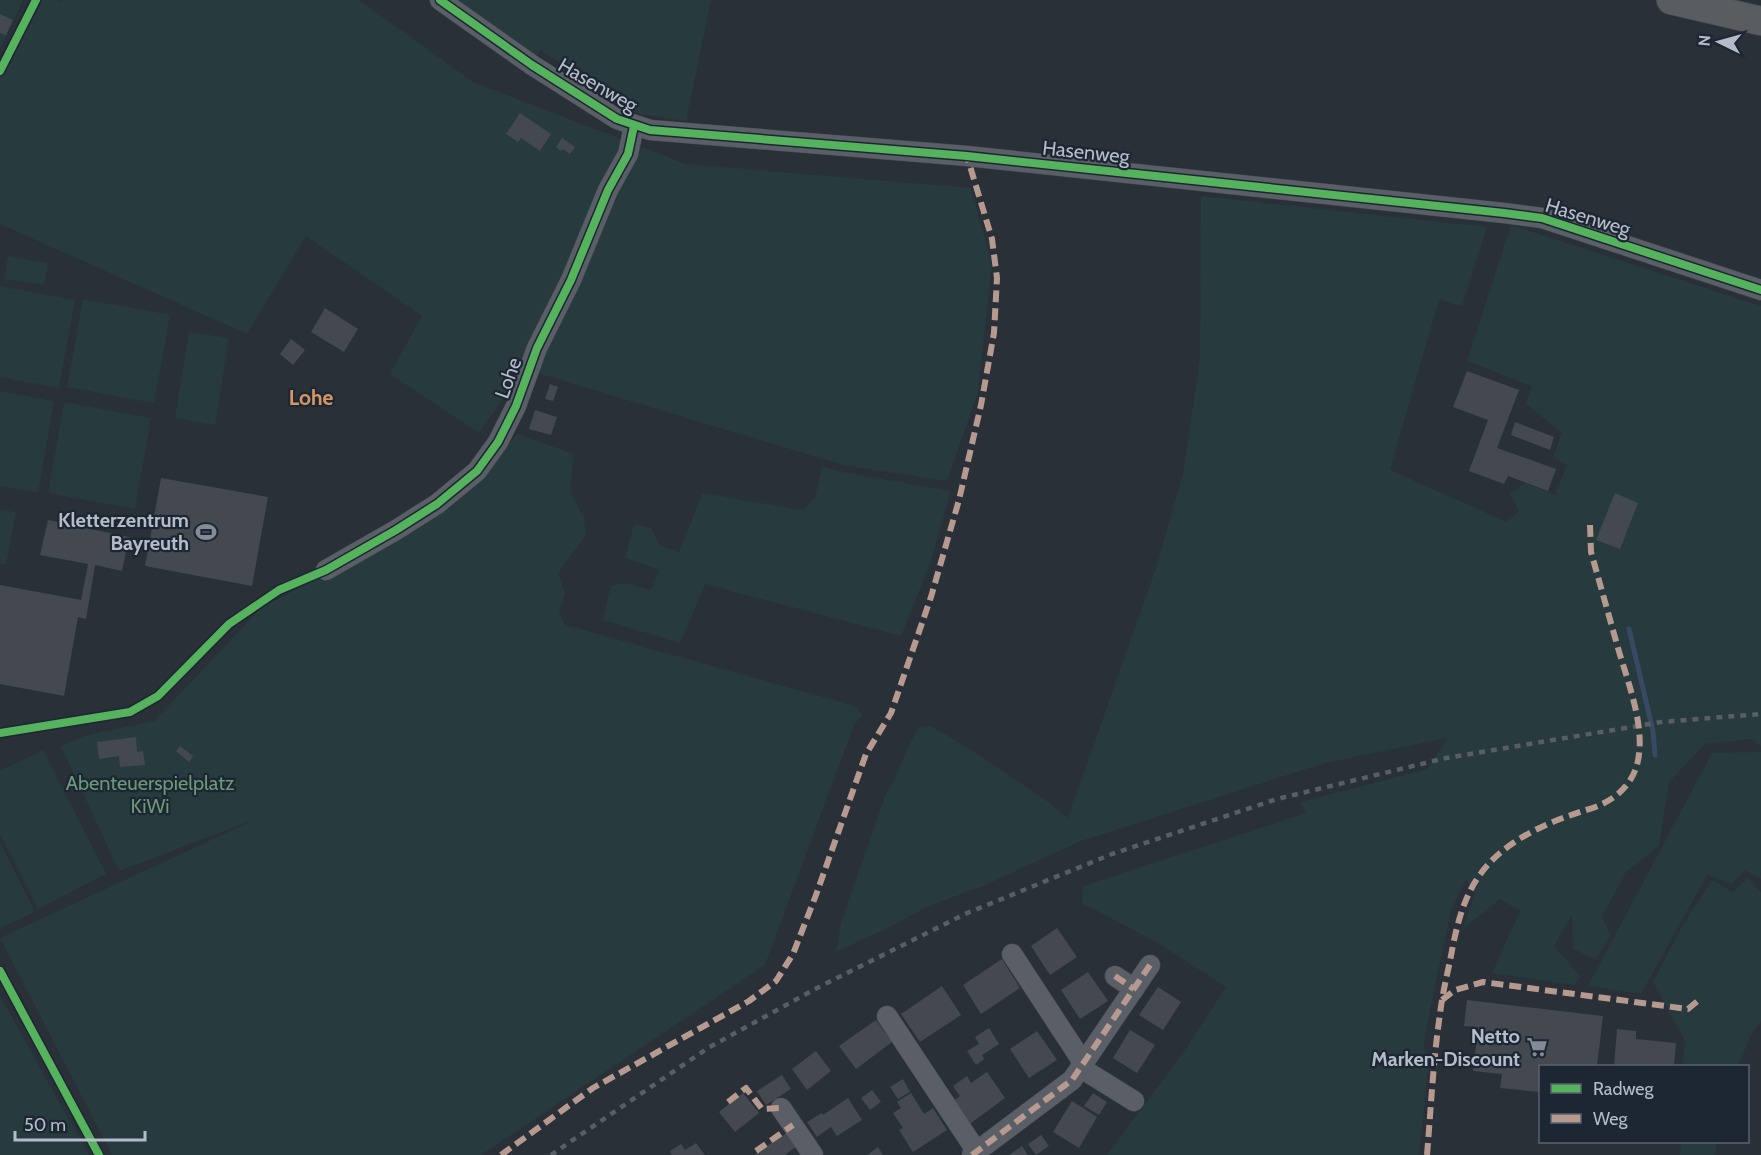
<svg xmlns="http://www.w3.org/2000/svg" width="1761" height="1155" font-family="Cabin,sans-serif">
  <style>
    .green { fill: #273a3e }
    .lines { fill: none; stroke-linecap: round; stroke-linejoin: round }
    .stream { stroke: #384963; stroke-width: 5 }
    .building { fill: #444950 }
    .minor-casing { stroke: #484c53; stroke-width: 21 }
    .highway-casing { stroke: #474c53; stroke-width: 30 }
    .minor { stroke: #5a5e66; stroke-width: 20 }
    .highway { stroke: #5a5d60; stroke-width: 28 }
    .rail { stroke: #595d64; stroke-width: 4.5; stroke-dasharray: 6 6; stroke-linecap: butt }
    .quiet { stroke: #b69a8f; stroke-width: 6; stroke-dasharray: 12 6; stroke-linecap: butt }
    .cycleway-casing { stroke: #1d2633; stroke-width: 11 }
    .cycleway { stroke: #56b35d; stroke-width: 8 }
    .labels { text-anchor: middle; stroke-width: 4.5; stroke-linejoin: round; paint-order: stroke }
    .street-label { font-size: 20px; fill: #b4bcc9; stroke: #1d2633 }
    .poi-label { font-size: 20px; font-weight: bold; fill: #b4bcc9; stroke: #1d2633; text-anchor: end }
    .park-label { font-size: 20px; fill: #6b9a76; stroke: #1d2633 }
    .neighbourhood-label { font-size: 21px; font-weight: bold; fill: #d59563; stroke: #1d2633 }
  </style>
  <rect width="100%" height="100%" fill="#2a3038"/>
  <g class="green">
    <polygon points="0,0 23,0 0,49"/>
    <polygon points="38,0 57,0 60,2 61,0 359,0 473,82 686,164 971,188 992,265 978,392 947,481 843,465 524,369 479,433 390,374 422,316 306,236 247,334 0,224 0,78"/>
    <polygon points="440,0 711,0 686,121 640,114 540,50 532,65"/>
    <polygon points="1201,196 1487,227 1462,306 1439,300 1390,470 1507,522 1519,511 1510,494 1525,483 1555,495 1567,465 1553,457 1562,433 1526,404 1532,386 1467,361 1511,225 1761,306 1761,746 1751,739 1705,744 1669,782 1659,846 1626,872 1602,917 1611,935 1596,960 1573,949 1572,915 1554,946 1581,977 1574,985 1492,973 1520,911 1500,899 1462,930 1475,894 1466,879 1451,910 1425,1035 1424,1046 1429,1060 1419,1155 1107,1155 1184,1052 1226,987 1158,943 1082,903 1083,886 1306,813 1301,802 1427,769 1448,738 1325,763 1081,841 983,886 929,906 892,926 836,952 841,923 885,796 898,772 906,751 919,727 931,726 973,751 1047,801 1068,818 1156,568 1183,474 1200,358"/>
    <polygon points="8,256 48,263 44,285 4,279"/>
    <polygon points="0,286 75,300 59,388 0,377"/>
    <polygon points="83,299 170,315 154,403 67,387"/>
    <polygon points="189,332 229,338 215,425 175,418"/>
    <polygon points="0,391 54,401 38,493 0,486"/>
    <polygon points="64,402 151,418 135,509 48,493"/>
    <polygon points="517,434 574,454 570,492 584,517 586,535 558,573 565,594 559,614 566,625 855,706 863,715 854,725 765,965 481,1155 112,1155 0,938 256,819 119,871 61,746 88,735 154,721 261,608 395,536 478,482"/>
    <polygon points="822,467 843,472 951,491 930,564 901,636 705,584 680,643 603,620 611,586 625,583 651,590 659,570 625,558 634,524 651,528 660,546 679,552 691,523 702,493 803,510 815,498"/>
    <polygon points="0,509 16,512 6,564 0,563"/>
    <polygon points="43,750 106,874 38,909 0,834 0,771"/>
    <polygon points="1761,752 1761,879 1745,870 1732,884 1707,875 1641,994 1588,986 1712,753"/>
    <polygon points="0,842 35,912 0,928"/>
    <polygon points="1748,878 1761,892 1761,1021 1752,1033 1738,1066 1682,1066 1685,1041 1653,982 1681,928 1712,880 1733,892"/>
    <polygon points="0,996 89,1155 0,1155"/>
    <polygon points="1681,1142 1717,1142 1715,1155 1680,1155"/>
  </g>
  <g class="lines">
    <polyline class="stream" points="1629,629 1653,731 1655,755"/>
  </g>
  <g class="building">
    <polygon points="0,14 13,20 6,35 0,33"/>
    <polygon points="520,113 551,134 540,151 521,138 518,142 506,134"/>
    <polygon points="562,138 575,147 570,154 563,149 561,151 556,147"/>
    <polygon points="325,308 358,329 344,352 311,332"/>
    <polygon points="291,339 305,350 293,365 280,354"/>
    <polygon points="1467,371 1519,390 1497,448 1556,469 1548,491 1508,476 1504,484 1469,471 1488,420 1453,407"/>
    <polygon points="550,384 558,387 553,401 545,399"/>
    <polygon points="535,410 557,417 551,435 529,429"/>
    <polygon points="1515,422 1554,437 1550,450 1511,435"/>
    <polygon points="161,478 268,497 252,586 145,566"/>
    <polygon points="1615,493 1638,503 1620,549 1596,540"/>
    <polygon points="48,520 129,537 122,571 95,565 86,619 78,617 64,696 0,684 0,585 81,600 88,564 40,555"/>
    <polygon points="136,737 137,752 143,751 145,765 120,767 119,756 99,759 97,742"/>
    <polygon points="180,746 193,756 189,762 176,751"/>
    <polygon points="1057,928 1077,957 1050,975 1031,946"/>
    <polygon points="1002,959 1020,988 981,1014 963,985"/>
    <polygon points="1088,972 1108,1001 1080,1019 1061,990"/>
    <polygon points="942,986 961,1015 920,1042 901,1014"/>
    <polygon points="1158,987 1181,1002 1163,1030 1139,1015"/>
    <polygon points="1467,1000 1603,1016 1597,1066 1540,1066 1540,1092 1500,1088 1502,1074 1473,1071 1478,1027 1464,1026"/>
    <polygon points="876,1020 892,1042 856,1069 839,1046"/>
    <polygon points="989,1028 999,1044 982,1055 984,1059 976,1065 967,1051 979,1044 975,1037"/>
    <polygon points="1617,1029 1636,1031 1636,1039 1676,1043 1674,1066 1614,1066"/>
    <polygon points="1130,1030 1155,1045 1137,1073 1113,1058"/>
    <polygon points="1037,1031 1057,1060 1029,1078 1010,1049"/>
    <polygon points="816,1051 831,1071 807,1090 792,1069"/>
    <polygon points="987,1072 1005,1098 967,1126 950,1103 960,1096 953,1086 967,1076 971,1083"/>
    <polygon points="782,1075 791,1089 766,1105 757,1091"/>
    <polygon points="903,1079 910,1092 898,1099 890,1087"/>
    <polygon points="872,1090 881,1102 870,1110 861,1098"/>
    <polygon points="743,1093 759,1113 735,1132 719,1112"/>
    <polygon points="911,1093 924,1114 933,1108 947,1130 913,1152 899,1130 903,1128 893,1113 901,1108 897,1102"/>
    <polygon points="1093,1093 1107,1102 1099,1115 1084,1106"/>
    <polygon points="848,1098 862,1120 837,1136 831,1127 817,1137 807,1122 822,1113 823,1115"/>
    <polygon points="1072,1101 1097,1117 1079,1148 1053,1132"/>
    <polygon points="788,1132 797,1146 786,1154 786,1155 754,1155"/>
    <polygon points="1041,1135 1049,1146 1036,1155 1028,1144"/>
    <polygon points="696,1143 705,1155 672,1155 670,1151 681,1144 685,1150"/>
    <polygon points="1022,1146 1028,1155 1009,1155"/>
    <polygon points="878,1147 883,1155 867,1155"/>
  </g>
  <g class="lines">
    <g class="minor-casing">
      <g id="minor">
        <polyline points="440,0 532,65 617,119 650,130 967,156 1504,213 1542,218 1761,290"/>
        <polyline points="326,570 396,530 437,504 477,471 498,442 516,406 537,348 571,280 608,190 628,154 634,126"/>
        <polyline points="1012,954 1084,1064"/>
        <polyline points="1115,976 1134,989"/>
        <polyline points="887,1016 977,1152"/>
        <polyline points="1081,1068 1134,1101"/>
        <polyline points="781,1108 813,1155"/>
        <polyline points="972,1155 1072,1080 1150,965"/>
      </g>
    </g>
    <g class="highway-casing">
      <polyline id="highway" points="1671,0 1761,21"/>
    </g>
    <use href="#minor" class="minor"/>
    <use href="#highway" class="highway"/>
    <polyline class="rail" points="551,1155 708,1048 817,988 965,914 1112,854 1277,799 1446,758 1661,722 1761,714"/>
    <g class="quiet">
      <polyline points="1115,976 1134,989"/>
      <polyline points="1442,1000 1455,990 1483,982 1688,1009 1700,999"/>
      <polyline points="728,1102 746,1088 762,1109 781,1108"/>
      <polyline points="756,1151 793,1125"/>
      <polyline points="501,1155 593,1088 749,1001 776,981 793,954 816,895 866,754 891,713 931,597 959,500 981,405 994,333 997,278 992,239 967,156"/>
      <polyline points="972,1155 1072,1080 1150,965"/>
      <path d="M1427 1155C1431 1108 1433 1061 1440 1014 1442 997 1446 979 1450 961 1455 934 1461 903 1477 879 1501 842 1545 823 1586 810 1608 804 1628 791 1636 768 1648 732 1628 683 1618 648 1609 616 1600 584 1591 552L1590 525"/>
    </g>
    <g class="cycleway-casing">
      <g id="cycleway">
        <polyline points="440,0 532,65 617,119 650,130 967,156 1504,213 1542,218 1761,290"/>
        <polyline points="0,71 36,0"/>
        <polyline points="0,733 130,712 158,696 229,624 279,590 326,570 396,530 437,504 477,471 498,442 516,406 537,348 571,280 608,190 628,154 634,126"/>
        <polyline points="0,971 99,1155"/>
      </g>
    </g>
    <use href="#cycleway" class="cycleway"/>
  </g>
  <defs>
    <g id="stadium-bare" transform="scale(1.62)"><path d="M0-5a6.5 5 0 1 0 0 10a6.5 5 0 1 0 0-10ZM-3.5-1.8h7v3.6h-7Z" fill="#848b96" stroke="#1d2633" stroke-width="2.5" paint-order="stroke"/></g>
    <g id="supermarket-bare" transform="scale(1.62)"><path d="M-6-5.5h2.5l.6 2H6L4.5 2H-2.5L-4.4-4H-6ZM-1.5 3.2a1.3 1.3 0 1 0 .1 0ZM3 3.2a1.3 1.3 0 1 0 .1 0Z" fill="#848b96" stroke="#1d2633" stroke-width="2.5" paint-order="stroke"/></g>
  </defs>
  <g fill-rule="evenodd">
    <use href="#stadium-bare" x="206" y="532"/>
    <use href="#supermarket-bare" x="1537" y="1047"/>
  </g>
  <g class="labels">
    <g class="street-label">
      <text transform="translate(598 85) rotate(30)" y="7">Hasenweg</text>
      <text transform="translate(1086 152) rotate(6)" y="7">Hasenweg</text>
      <text transform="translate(1588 217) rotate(17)" y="7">Hasenweg</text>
      <text transform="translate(508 378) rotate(-70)" y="7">Lohe</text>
    </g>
    <g class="poi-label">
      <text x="189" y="527">Kletterzentrum<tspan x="189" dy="23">Bayreuth</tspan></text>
      <text x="1520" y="1043">Netto<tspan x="1520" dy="23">Marken-Discount</tspan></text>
    </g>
    <g class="park-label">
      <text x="150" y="790">Abenteuerspielplatz<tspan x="150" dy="23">KiWi</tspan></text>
    </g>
    <g class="neighbourhood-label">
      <text x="311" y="405">Lohe</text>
    </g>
  </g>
  <rect x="1539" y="1065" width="210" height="78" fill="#1d2633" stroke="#59626f" stroke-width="1.5"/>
  <rect x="1551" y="1084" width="30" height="9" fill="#56b35d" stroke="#59626f" stroke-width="1.5"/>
  <text x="1593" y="1095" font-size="18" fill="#b4bcc9">Radweg</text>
  <rect x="1551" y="1114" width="30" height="9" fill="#b69a8f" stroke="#59626f" stroke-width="1.5"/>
  <text x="1593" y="1125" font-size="18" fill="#b4bcc9">Weg</text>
  <g transform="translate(1719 42) rotate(275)" stroke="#1d2633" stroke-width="4.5" paint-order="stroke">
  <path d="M0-4.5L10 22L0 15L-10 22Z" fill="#b4bcc9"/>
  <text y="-9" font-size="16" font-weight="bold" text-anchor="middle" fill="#b4bcc9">N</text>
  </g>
  <path d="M15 1131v9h130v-9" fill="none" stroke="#b4bcc9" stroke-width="3"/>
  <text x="24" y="1131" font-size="18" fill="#b4bcc9" stroke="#1d2633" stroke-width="4.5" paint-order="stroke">50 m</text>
</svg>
